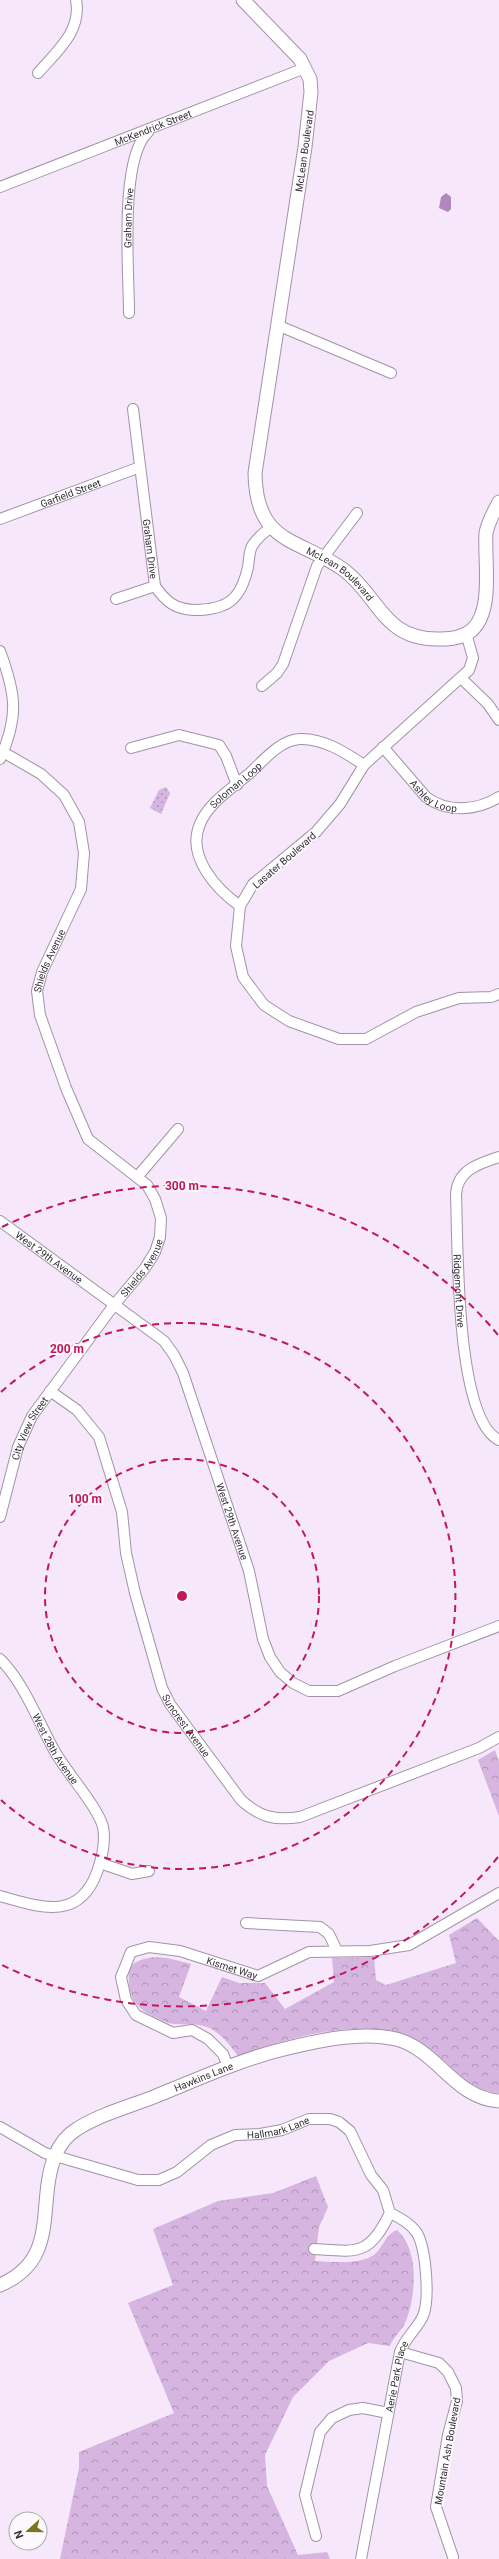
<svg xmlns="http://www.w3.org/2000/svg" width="499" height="2559" font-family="Roboto,sans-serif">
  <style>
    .forest { fill: url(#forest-crowns) }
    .park { fill: url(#park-dots) }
    .water { fill: #b088bb }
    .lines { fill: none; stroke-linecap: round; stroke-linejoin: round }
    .minor-casing { stroke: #a194a5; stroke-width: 12 }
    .tertiary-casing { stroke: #a194a5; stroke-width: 15 }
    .minor { stroke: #fff; stroke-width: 10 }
    .tertiary { stroke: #fff; stroke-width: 13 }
    .ring { fill: none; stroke: #c2185b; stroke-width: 2; stroke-dasharray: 7 5 }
    .labels { text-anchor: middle; stroke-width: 4; stroke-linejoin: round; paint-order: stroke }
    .street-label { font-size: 10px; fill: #352f37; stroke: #fcf9fd }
    .centre { fill: #c2185b; stroke: #fcf9fd; stroke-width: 2 }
    .ring-label { font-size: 12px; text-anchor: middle; font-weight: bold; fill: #c2185b; stroke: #fcf9fd; stroke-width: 4; stroke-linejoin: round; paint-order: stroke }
  </style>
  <defs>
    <pattern id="forest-crowns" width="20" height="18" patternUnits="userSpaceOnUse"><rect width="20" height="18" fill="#d6b5e0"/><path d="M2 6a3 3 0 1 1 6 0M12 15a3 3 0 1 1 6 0" fill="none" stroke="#ae94b6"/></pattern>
    <pattern id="park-dots" width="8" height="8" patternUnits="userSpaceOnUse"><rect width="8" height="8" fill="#d6b5e0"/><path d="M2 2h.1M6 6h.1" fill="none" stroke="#ae94b6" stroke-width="1.8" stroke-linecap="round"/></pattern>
  </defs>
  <rect width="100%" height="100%" fill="#f6e7fb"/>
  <g class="forest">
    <polygon points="495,1750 499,1762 499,1816 478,1760"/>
    <path d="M477 1918 499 1941V2093C469 2092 453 2066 431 2049 380 2010 293 2036 238 2056 230 2045 220 2032 207 2027 196 2023 185 2025 174 2024 168 2024 162 2020 157 2018 132 2007 127 1993 129 1967 148 1951 169 1958 191 1964L179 1997 206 2011 222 1977 239 1983H265L285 2009 334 1982 332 1958 374 1957 376 1980 386 1985 456 1963 449 1935Z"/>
    <path d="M316 2176 328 2207 319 2227 315 2261C331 2262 365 2265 376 2253 383 2246 387 2233 397 2230 420 2250 416 2298 405 2323 401 2332 393 2337 390 2346L368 2343 329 2361 293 2397 265 2455 267 2486 298 2555 327 2552 330 2559H60L79 2468V2452L174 2413 128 2303 173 2285 153 2229 218 2201 273 2193Z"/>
  </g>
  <polygon class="park" points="166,787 170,793 161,814 150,808 159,790"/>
  <polygon class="water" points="446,193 451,197 451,209 448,212 439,208 441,197"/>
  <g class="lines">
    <g class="minor-casing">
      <g id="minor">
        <path d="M38 73C57 51 82 31 76 0"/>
        <path id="s1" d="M0 187 305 68"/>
        <path id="s2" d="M129 313C129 272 119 159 148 132"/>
        <polyline points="277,325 391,373"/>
        <path id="s3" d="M133 409 155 586C166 602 175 609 194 610 228 610 241 599 248 567 249 561 249 552 252 546 257 538 264 532 272 527"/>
        <path id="s4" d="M0 519 140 467"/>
        <polyline points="116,599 155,586"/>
        <polyline points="466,633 473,658 469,670 364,765 340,804 316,832 253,884 240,906 236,946 243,977 264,1005 289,1021 339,1039 366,1039 416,1012 459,998 491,997 499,994"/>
        <path d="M0 651C16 694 19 716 0 759"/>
        <polyline points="461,678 488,704 499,720"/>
        <polyline points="262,686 277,673 283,664 317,566 357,513"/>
        <path id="s5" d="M383 747 426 797C447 813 477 811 499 797"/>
        <polyline points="131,748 179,735 219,745 226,756 237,785"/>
        <path id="s6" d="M240 906C216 889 186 856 200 824 208 803 234 787 251 772 264 760 280 740 300 739 323 738 346 753 364 765"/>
        <path id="s7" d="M499 1157C478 1164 457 1170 456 1195 458 1243 455 1419 499 1440"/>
        <polyline points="138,1176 178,1129"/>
        <path id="s8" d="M0 1221 164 1341 174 1355 183 1373 249 1571 263 1639 270 1657 280 1672 293 1683 309 1691H338L395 1666 499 1626"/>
        <path id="s9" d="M50 1391 77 1410 99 1437 122 1512 126 1553 135 1593 162 1688 170 1704 241 1800C260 1817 275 1821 300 1817L479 1748 499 1737"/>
        <path id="s10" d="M0 1517 18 1447 32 1416 114 1305 145 1268 155 1252 160 1237 161 1218 155 1199 147 1185 88 1139 66 1088 40 1015 37 991 42 972 81 889 84 853 79 822 64 795 41 774 3 752"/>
        <path id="s11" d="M0 1659C24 1683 38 1721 54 1750 66 1772 98 1807 103 1827 106 1842 102 1858 97 1872 79 1922 39 1907 0 1896"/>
        <polyline points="100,1863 132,1874 149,1871"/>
        <polyline points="246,1923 320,1927 329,1934 337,1951"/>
        <path id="s12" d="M228 2067 223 2054 208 2039 192 2030 173 2033 136 2015 126 2000 121 1977 131 1952 149 1947 180 1951 258 1976 309 1952 370 1951 409 1945 499 1893"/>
        <path id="s13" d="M0 2127 45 2153 138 2180H159L177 2172 211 2145 235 2135 260 2134 282 2130 309 2119H330L339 2122 350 2131 371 2175 383 2190 390 2213C369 2256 358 2252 314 2249"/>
        <polyline points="400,2352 439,2363 448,2372 456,2388 457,2401 448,2435 436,2507 453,2557"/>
        <polyline points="316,2536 305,2495 320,2432 332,2418 349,2410 363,2408 388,2413"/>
        <path id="s14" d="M361 2559 400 2352C405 2338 417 2329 423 2316 430 2299 426 2249 417 2233 410 2223 400 2218 390 2213"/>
      </g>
    </g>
    <g class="tertiary-casing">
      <g id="tertiary">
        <path id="s15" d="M243 0 300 59 310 79 311 92 305 147 255 473C256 546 300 538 344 570 380 597 383 641 441 639 451 639 464 637 472 630 494 610 484 560 486 533 488 522 494 512 499 502"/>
        <path id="s16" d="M0 2285C61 2259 36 2204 55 2156 59 2146 67 2135 77 2129 99 2115 127 2107 151 2098 196 2080 241 2059 288 2048 321 2040 362 2031 396 2039 438 2050 454 2098 499 2101"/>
      </g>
    </g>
    <use href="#minor" class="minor"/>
    <use href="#tertiary" class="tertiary"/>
  </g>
  <g class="ring">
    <circle cx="182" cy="1596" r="137"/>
    <path d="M1 1392A273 273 0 1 1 1 1800"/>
    <path d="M498 1857A410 410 0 0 1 2 1965M2 1227A410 410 0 0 1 498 1335"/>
  </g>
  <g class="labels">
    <g class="street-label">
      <text dy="4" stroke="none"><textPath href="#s1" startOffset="164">McKendrick Street</textPath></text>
      <text transform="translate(304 151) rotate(-82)" y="4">McLean Boulevard</text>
      <text dy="4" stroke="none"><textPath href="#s2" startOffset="95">Graham Drive</textPath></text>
      <text dy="4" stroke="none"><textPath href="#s4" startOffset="75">Garfield Street</textPath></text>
      <text dy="4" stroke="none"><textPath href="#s3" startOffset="141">Graham Drive</textPath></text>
      <text dy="4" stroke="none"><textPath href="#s15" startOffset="644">McLean Boulevard</textPath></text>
      <text dy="4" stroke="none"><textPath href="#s6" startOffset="152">Soloman Loop</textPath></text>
      <text dy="4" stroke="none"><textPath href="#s5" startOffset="72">Ashley Loop</textPath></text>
      <text transform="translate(284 860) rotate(-41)" y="4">Lasater Boulevard</text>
      <text dy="4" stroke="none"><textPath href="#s10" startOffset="647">Shields Avenue</textPath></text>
      <text dy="4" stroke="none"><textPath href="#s8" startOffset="61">West 29th Avenue</textPath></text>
      <text dy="4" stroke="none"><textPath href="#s10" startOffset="291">Shields Avenue</textPath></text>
      <text dy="4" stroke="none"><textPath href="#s7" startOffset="158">Ridgemont Drive</textPath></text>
      <text dy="4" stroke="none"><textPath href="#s10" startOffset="94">City View Street</textPath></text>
      <text dy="4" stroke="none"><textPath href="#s8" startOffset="397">West 29th Avenue</textPath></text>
      <text dy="4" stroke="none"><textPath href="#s9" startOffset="372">Suncrest Avenue</textPath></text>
      <text dy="4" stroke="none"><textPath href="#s11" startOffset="106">West 28th Avenue</textPath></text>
      <text dy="4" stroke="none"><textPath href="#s12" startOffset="287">Kismet Way</textPath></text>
      <text dy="4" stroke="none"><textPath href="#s16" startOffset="321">Hawkins Lane</textPath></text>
      <text dy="4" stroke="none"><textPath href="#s13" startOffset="303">Hallmark Lane</textPath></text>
      <text dy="4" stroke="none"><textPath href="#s14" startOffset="186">Aerie Park Place</textPath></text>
      <text transform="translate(447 2451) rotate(-80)" y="4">Mountain Ash Boulevard</text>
    </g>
  </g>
  <circle cx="182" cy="1596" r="6" class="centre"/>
  <g class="ring-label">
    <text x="182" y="1190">300 m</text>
    <text x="67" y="1353">200 m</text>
    <text x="85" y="1503">100 m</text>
  </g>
  <g transform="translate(28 2531) rotate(249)"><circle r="19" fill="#fcf9fd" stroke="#aca8ae"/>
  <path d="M0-3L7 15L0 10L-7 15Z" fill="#77761c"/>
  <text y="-6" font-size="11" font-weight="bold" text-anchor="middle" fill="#352f37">N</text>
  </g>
</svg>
